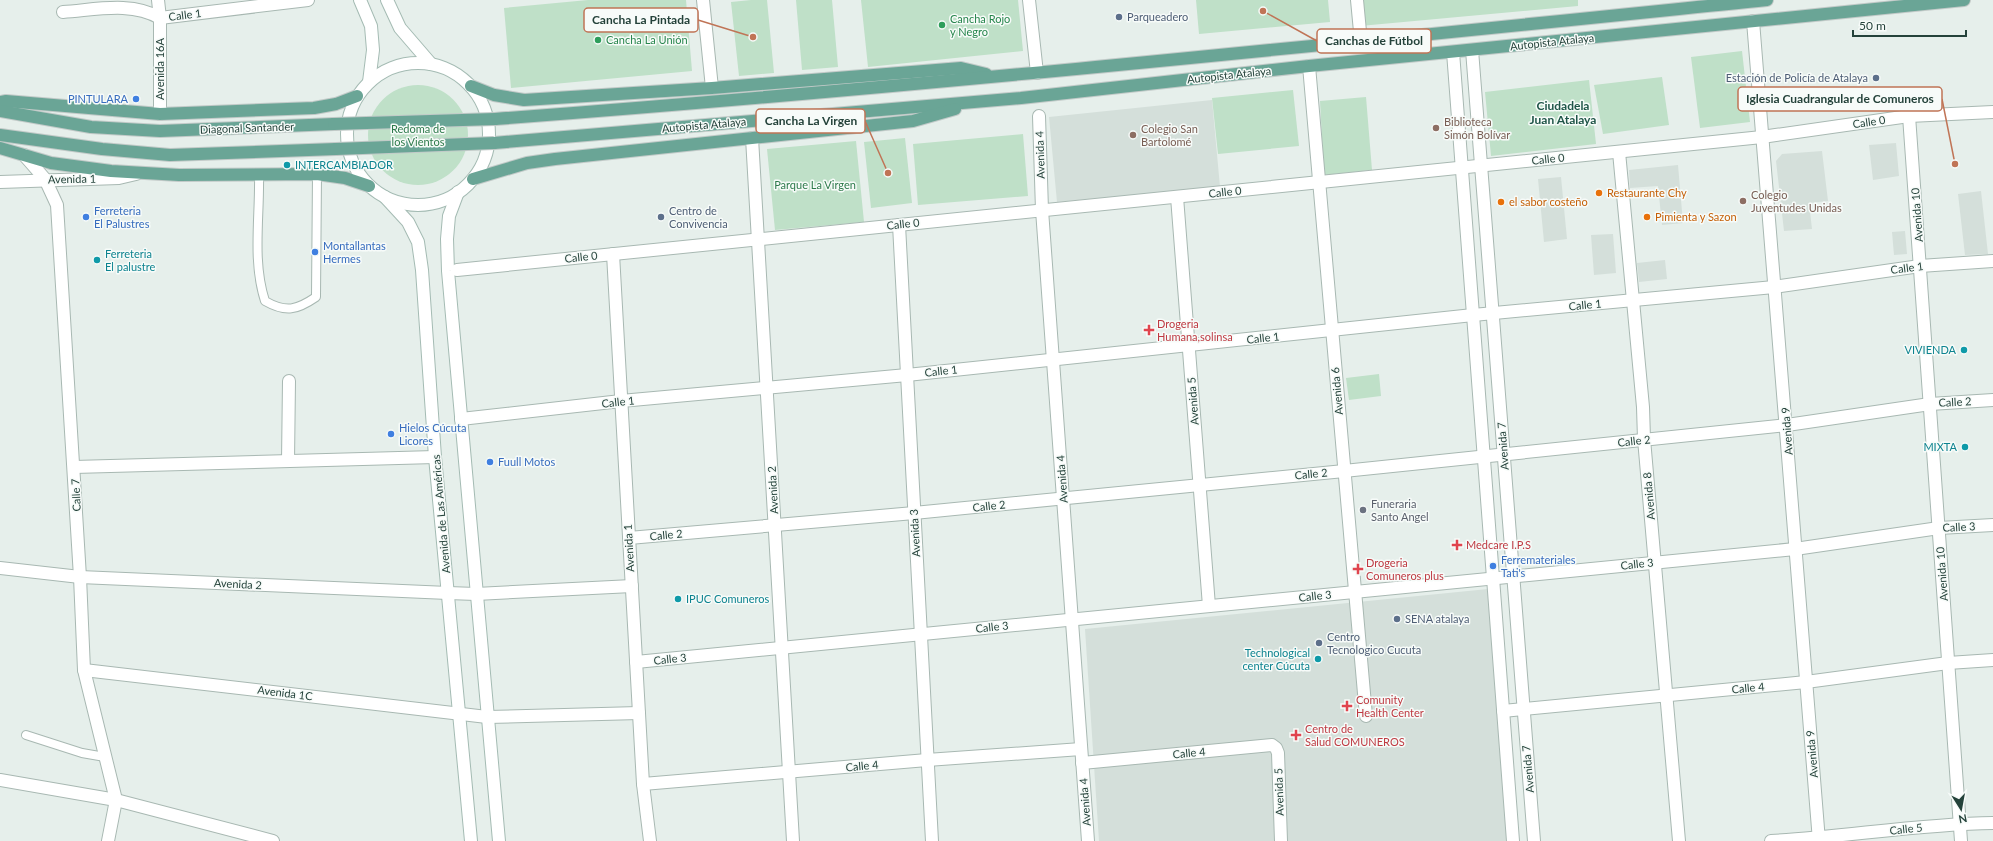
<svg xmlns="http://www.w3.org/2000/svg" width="1993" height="841" font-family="Lato,sans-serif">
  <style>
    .built { fill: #d4dfda }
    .green { fill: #bfe0c8 }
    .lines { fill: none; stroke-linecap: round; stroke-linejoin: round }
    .service-casing { stroke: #a8b8b2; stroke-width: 10 }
    .minor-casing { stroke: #a8b8b2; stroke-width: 14 }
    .tertiary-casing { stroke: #a8b8b2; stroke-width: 14 }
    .secondary-casing { stroke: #a4bbb3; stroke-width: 14 }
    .primary-casing { stroke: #c2cac8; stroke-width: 14 }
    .service { stroke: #fff; stroke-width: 8 }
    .minor { stroke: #fff; stroke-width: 12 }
    .tertiary { stroke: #fff; stroke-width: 12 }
    .secondary { stroke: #fff; stroke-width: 12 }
    .primary { stroke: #6aa596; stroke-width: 12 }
    .primary-bridge-casing { stroke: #c2cac8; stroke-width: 14; stroke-linecap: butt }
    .primary-bridge { stroke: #6aa596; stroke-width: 12 }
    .service-dot { fill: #5c6f8a; stroke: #f7fbf9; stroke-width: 1.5 }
    .leisure-dot { fill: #2e9e5b; stroke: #f7fbf9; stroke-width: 1.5 }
    .shop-dot { fill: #3f7fe0; stroke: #f7fbf9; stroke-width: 1.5 }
    .education-dot { fill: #8d6e63; stroke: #f7fbf9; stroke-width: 1.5 }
    .culture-dot { fill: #0f9aa8; stroke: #f7fbf9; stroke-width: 1.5 }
    .food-dot { fill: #e8710a; stroke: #f7fbf9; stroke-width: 1.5 }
    .health-dot { fill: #e0444e; stroke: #f7fbf9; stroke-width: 1.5 }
    .worship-dot { fill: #6b7280; stroke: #f7fbf9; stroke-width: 1.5 }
    .labels { text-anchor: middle; stroke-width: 3; stroke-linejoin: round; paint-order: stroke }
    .street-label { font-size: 11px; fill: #24423a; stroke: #f7fbf9 }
    .service-label { font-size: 11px; fill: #4e5e75; stroke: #f7fbf9; text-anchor: start }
    .leisure-label { font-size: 11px; fill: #27864d; stroke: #f7fbf9; text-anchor: start }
    .shop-label { font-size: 11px; fill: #366cbe; stroke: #f7fbf9; text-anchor: start }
    .education-label { font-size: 11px; fill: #785e54; stroke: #f7fbf9; text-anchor: start }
    .park-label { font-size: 11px; fill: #2d7a4b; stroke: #f7fbf9 }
    .culture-label { font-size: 11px; fill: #0d838f; stroke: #f7fbf9; text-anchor: start }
    .food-label { font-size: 11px; fill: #c56008; stroke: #f7fbf9; text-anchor: start }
    .health-label { font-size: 11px; fill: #be3a42; stroke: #f7fbf9; text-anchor: start }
    .worship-label { font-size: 11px; fill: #5b616d; stroke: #f7fbf9; text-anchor: start }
    .neighbourhood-label { font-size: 12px; font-weight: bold; fill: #1f5548; stroke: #f7fbf9 }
    .leader { fill: none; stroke: #c07456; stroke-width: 1.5 }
    .callout-dot { fill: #c07456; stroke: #f7fbf9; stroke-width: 1.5 }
    .callout { fill: #f7fbf9; stroke: #c07456; stroke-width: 1.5 }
    .callout-label { font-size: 12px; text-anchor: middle; font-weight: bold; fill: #24423a }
  </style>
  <rect width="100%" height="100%" fill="#e6efeb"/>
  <g class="built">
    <polygon points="1212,100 1220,187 1057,202 1049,117"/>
    <polygon points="1896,143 1899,176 1873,180 1869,145"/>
    <polygon points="1822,151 1828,201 1809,203 1812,229 1784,231 1776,161 1782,154"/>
    <polygon points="1678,165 1683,223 1662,225 1658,186 1630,188 1629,170"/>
    <polygon points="1561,177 1567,239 1544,242 1538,179"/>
    <polygon points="1981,191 1988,254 1965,255 1958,194"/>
    <polygon points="1905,231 1907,254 1894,255 1892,232"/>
    <polygon points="1613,234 1616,273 1594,275 1591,235"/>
    <polygon points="1665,260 1667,279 1639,282 1637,263"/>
    <polygon points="1488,589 1507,841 1099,841 1085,629"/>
  </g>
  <g class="green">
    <polygon points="588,0 686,0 692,71 511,88 504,8"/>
    <polygon points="751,0 767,0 774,73 739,76 731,2"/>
    <polygon points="796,0 832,0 838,67 802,70"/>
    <polygon points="861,0 1018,0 1023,51 868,67"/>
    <polygon points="1196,0 1328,0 1330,22 1199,34"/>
    <polygon points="1358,0 1578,0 1578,6 1360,26"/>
    <polygon points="1742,51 1750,122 1700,128 1691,57"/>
    <polygon points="1662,77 1669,125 1603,134 1594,85"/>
    <polygon points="1589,80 1596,144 1491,156 1485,92"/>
    <circle cx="418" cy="135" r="50"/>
    <polygon points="1293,90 1299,146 1218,154 1212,98"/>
    <polygon points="1366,97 1372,170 1324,175 1320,101"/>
    <polygon points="1023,134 1028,196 918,205 913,144"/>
    <polygon points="905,138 912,203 871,208 864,142"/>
    <polygon points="856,141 864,222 775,230 767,149"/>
    <polygon points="1379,374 1381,396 1349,400 1346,378"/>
  </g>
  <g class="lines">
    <g class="service-casing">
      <g id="service">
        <path d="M259 175C260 217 252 261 265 301 286 313 297 310 316 297L317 174"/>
        <polyline points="26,735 82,753 105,757"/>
      </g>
    </g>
    <g class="minor-casing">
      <g id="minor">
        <polyline points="158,0 160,18 160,114"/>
        <polyline points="703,0 712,88"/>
        <polyline points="1029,0 1037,73"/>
        <polyline points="1357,0 1361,42"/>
        <path d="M63 12C95 10 131 1 160 18L308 0"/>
        <polyline points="1753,21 1819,841"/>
        <polyline points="1472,50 1534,841"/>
        <polyline points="1453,52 1513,841"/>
        <polyline points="1309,66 1366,716"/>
        <polyline points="1039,116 1042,210 1088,841"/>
        <polyline points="1909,116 1961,841"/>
        <polyline points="752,138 793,841"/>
        <polyline points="1619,152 1643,407 1644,439 1679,841"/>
        <polyline points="24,155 45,179 57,205 80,577 84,670 116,800 108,841"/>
        <polyline points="1177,197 1209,606"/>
        <polyline points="899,225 932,841"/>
        <polyline points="613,254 643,784 650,841"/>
        <polyline points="457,270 1762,137 1909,116 1993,112"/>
        <polyline points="461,419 621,401 907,375 1473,315 1774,287 1920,266 1993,261"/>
        <polyline points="288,461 289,381"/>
        <polyline points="74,467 435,457"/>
        <polyline points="629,538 914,513 1344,471 1787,425 1930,404 1993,400"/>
        <polyline points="0,568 80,577 448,593 476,594 632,586"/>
        <polyline points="636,662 1795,549 1939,528 1993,525"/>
        <polyline points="84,670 487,717 639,713"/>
        <polyline points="1503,711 1806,682 1948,663 1993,660"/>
        <polyline points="1082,763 1272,745 1276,748 1278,753 1281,841"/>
        <polyline points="0,780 116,800 273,841"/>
        <polyline points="643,784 927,760 1081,749"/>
      </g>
    </g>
    <g class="tertiary-casing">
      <g id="tertiary">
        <polyline points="0,182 119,178 136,174"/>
        <path d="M1771 841C1845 837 1919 824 1993 823"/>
      </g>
    </g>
    <g class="secondary-casing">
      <g id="secondary">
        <polyline points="360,0 371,26 373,50 369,82"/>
        <polyline points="387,0 400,28 431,64"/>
        <circle cx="418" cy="134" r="71"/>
        <polyline points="458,192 449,216 447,239 448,271 499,841"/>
        <polyline points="385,197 408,222 418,242 422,270 435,457 471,841"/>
      </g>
    </g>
    <g class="primary-casing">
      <g id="primary">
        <polyline points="471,86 494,95 524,100 712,88 961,68 986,74"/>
        <polyline points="0,102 6,101 160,114 314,108 336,104 357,96"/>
        <polyline points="0,111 91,127 160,131 334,124"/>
        <path d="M495 119C920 87 1343 43 1767 0"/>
        <polyline points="0,135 102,149 170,155 336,149"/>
        <polyline points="494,143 1021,98 1309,66 1964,0"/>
        <polyline points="0,148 51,163 111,171 179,175 317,174 345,178 369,186"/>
        <polyline points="473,179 527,163 555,159 913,121 955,109"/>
      </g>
    </g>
    <use href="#service" class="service"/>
    <use href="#minor" class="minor"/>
    <use href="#tertiary" class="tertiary"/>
    <use href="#secondary" class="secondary"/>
    <use href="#primary" class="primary"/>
    <g class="primary-bridge-casing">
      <g id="primary-bridge">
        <polyline points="334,124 495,119"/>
        <polyline points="336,149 494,143"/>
      </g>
    </g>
    <use href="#primary-bridge" class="primary-bridge"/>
  </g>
  <g class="service-dot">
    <circle cx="1119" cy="17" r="4"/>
    <circle cx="1876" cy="78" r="4"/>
    <circle cx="661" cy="217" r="4"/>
    <circle cx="1397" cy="619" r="4"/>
    <circle cx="1319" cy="643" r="4"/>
  </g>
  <g class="leisure-dot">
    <circle cx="942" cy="25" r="4"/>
    <circle cx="598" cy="40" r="4"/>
  </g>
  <g class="shop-dot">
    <circle cx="136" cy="99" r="4"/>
    <circle cx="86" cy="217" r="4"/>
    <circle cx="315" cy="252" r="4"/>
    <circle cx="391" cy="434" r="4"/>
    <circle cx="490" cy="462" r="4"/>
    <circle cx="1493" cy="566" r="4"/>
  </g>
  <g class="education-dot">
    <circle cx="1436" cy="128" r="4"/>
    <circle cx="1133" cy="135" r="4"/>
    <circle cx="1743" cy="201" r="4"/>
  </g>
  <g class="culture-dot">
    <circle cx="287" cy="165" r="4"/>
    <circle cx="97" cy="260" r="4"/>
    <circle cx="1964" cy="350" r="4"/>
    <circle cx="1965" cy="447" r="4"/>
    <circle cx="678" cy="599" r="4"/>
    <circle cx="1318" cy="659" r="4"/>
  </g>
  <g class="food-dot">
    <circle cx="1599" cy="193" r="4"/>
    <circle cx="1501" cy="202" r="4"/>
    <circle cx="1647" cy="217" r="4"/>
  </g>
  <g class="health-dot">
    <path d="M1147 324h4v4h4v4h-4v4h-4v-4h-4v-4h4z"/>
    <path d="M1455 539h4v4h4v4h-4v4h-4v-4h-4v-4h4z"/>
    <path d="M1356 563h4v4h4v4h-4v4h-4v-4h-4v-4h4z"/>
    <path d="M1345 700h4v4h4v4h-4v4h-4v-4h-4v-4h4z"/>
    <path d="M1294 729h4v4h4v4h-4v4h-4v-4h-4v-4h4z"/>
  </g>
  <circle class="worship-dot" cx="1363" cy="510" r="4"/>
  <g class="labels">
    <g class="street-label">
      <text transform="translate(185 15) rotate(-7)" y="4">Calle 1</text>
      <text transform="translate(1552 42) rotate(-6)" y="4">Autopista Atalaya</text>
      <text transform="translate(160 69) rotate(-90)" y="4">Avenida 16A</text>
      <text transform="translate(1229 75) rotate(-6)" y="4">Autopista Atalaya</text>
      <text transform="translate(1869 122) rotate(-8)" y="4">Calle 0</text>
      <text transform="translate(704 125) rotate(-5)" y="4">Autopista Atalaya</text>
      <text transform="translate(247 128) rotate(-2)" y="4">Diagonal Santander</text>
      <text transform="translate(1040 155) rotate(-92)" y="4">Avenida 4</text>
      <text transform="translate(1548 159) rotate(-6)" y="4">Calle 0</text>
      <text transform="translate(72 179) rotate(-1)" y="4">Avenida 1</text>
      <text transform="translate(1225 192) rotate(-6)" y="4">Calle 0</text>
      <text transform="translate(1917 215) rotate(-94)" y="4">Avenida 10</text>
      <text transform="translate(903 224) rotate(-6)" y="4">Calle 0</text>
      <text transform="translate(581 257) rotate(-6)" y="4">Calle 0</text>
      <text transform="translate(1907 268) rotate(-7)" y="4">Calle 1</text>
      <text transform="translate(1585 305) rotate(-5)" y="4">Calle 1</text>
      <text transform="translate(1263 338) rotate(-6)" y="4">Calle 1</text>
      <text transform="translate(941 371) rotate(-6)" y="4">Calle 1</text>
      <text transform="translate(1337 391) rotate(-95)" y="4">Avenida 6</text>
      <text transform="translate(1193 401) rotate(-94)" y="4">Avenida 5</text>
      <text transform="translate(618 402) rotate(-6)" y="4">Calle 1</text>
      <text transform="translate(1955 402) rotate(-3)" y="4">Calle 2</text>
      <text transform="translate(1787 431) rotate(-94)" y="4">Avenida 9</text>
      <text transform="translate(1634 441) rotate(-6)" y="4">Calle 2</text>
      <text transform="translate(1503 446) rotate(-94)" y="4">Avenida 7</text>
      <text transform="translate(1311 474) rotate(-5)" y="4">Calle 2</text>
      <text transform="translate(1062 479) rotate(-94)" y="4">Avenida 4</text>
      <text transform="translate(773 490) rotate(-93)" y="4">Avenida 2</text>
      <text transform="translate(76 495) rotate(-93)" y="4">Calle 7</text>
      <text transform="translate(1649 496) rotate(-95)" y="4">Avenida 8</text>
      <text transform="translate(989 506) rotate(-6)" y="4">Calle 2</text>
      <text transform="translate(441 514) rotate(-95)" y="4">Avenida de Las Américas</text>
      <text transform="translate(1959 527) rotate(-3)" y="4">Calle 3</text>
      <text transform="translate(915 533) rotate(-93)" y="4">Avenida 3</text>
      <text transform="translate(666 535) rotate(-5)" y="4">Calle 2</text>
      <text transform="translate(629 548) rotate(-93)" y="4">Avenida 1</text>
      <text transform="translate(1637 564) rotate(-6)" y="4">Calle 3</text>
      <text transform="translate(1942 574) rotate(-94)" y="4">Avenida 10</text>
      <text transform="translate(238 584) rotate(3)" y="4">Avenida 2</text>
      <text transform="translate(1315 596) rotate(-6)" y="4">Calle 3</text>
      <text transform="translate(992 627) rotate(-6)" y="4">Calle 3</text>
      <text transform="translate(670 659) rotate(-6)" y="4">Calle 3</text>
      <text transform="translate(1748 688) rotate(-5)" y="4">Calle 4</text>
      <text transform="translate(285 693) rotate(7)" y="4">Avenida 1C</text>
      <text transform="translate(1189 753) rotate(-5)" y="4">Calle 4</text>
      <text transform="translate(1812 754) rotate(-95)" y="4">Avenida 9</text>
      <text transform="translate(862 766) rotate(-5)" y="4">Calle 4</text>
      <text transform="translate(1528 769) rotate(-95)" y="4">Avenida 7</text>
      <text transform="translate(1279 792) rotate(-92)" y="4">Avenida 5</text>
      <text transform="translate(1085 802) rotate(-94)" y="4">Avenida 4</text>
      <text transform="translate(1906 829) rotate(-6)" y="4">Calle 5</text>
    </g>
    <g class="service-label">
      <text x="1127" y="21">Parqueadero</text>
      <text x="1868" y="82" text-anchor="end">Estación de Policía de Atalaya</text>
      <text x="669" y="215">Centro de<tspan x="669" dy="13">Convivencia</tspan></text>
      <text x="1405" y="623">SENA atalaya</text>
      <text x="1327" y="641">Centro<tspan x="1327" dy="13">Tecnologico Cucuta</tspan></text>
    </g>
    <g class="leisure-label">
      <text x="950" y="23">Cancha Rojo<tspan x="950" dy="13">y Negro</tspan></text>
      <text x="606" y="44">Cancha La Unión</text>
    </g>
    <g class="shop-label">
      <text x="128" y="103" text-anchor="end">PINTULARA</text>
      <text x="94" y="215">Ferreteria<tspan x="94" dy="13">El Palustres</tspan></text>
      <text x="323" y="250">Montallantas<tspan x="323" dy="13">Hermes</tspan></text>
      <text x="399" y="432">Hielos Cúcuta<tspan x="399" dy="13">Licores</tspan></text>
      <text x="498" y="466">Fuull Motos</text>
      <text x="1501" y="564">Ferremateriales<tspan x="1501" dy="13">Tati's</tspan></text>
    </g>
    <g class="education-label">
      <text x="1444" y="126">Biblioteca<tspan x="1444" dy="13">Simón Bolívar</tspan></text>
      <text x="1141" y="133">Colegio San<tspan x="1141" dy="13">Bartolomé</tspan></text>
      <text x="1751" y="199">Colegio<tspan x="1751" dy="13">Juventudes Unidas</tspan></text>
    </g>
    <g class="park-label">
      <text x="418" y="133">Redoma de<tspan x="418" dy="13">los Vientos</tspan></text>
      <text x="815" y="189">Parque La Virgen</text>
    </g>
    <g class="culture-label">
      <text x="295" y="169">INTERCAMBIADOR</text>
      <text x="105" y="258">Ferreteria<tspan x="105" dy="13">El palustre</tspan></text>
      <text x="1956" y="354" text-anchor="end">VIVIENDA</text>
      <text x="1957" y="451" text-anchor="end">MIXTA</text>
      <text x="686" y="603">IPUC Comuneros</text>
      <text x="1310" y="657" text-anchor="end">Technological<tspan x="1310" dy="13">center Cúcuta</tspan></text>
    </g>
    <g class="food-label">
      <text x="1607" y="197">Restaurante Chy</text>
      <text x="1509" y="206">el sabor costeño</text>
      <text x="1655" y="221">Pimienta y Sazon</text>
    </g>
    <g class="health-label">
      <text x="1157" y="328">Drogeria<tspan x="1157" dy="13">Humana,solinsa</tspan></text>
      <text x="1466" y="549">Medcare I.P.S</text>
      <text x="1366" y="567">Drogeria<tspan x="1366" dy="13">Comuneros plus</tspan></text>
      <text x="1356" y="704">Comunity<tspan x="1356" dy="13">Health Center</tspan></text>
      <text x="1305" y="733">Centro de<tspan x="1305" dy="13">Salud COMUNEROS</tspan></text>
    </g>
    <g class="worship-label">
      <text x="1371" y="508">Funeraria<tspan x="1371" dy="13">Santo Angel</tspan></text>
    </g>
    <g class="neighbourhood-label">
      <text x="1563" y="110">Ciudadela<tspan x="1563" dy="14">Juan Atalaya</tspan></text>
    </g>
  </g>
  <path class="leader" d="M753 37L698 20M1263 11L1317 41M1955 164L1942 99M888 173L865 121"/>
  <g class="callout-dot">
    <circle cx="753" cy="37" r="4"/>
    <circle cx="1263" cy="11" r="4"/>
    <circle cx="1955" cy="164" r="4"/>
    <circle cx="888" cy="173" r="4"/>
  </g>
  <g class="callout">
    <rect x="584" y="8" width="114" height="24" rx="4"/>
    <rect x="1317" y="29" width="114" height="24" rx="4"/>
    <rect x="1738" y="87" width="204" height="24" rx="4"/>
    <rect x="756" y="109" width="109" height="24" rx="4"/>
  </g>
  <g class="callout-label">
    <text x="641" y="24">Cancha La Pintada</text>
    <text x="1374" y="45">Canchas de Fútbol</text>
    <text x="1840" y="103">Iglesia Cuadrangular de Comuneros</text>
    <text x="811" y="125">Cancha La Virgen</text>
  </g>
  <g transform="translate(1961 809) rotate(169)" stroke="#f7fbf9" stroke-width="3" paint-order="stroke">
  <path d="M0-3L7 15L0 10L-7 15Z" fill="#24423a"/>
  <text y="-6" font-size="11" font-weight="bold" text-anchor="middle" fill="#24423a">N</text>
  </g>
  <path d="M1853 30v6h113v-6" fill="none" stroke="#24423a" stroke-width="2"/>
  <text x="1859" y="30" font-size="12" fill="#24423a" stroke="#f7fbf9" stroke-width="3" paint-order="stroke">50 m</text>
</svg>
